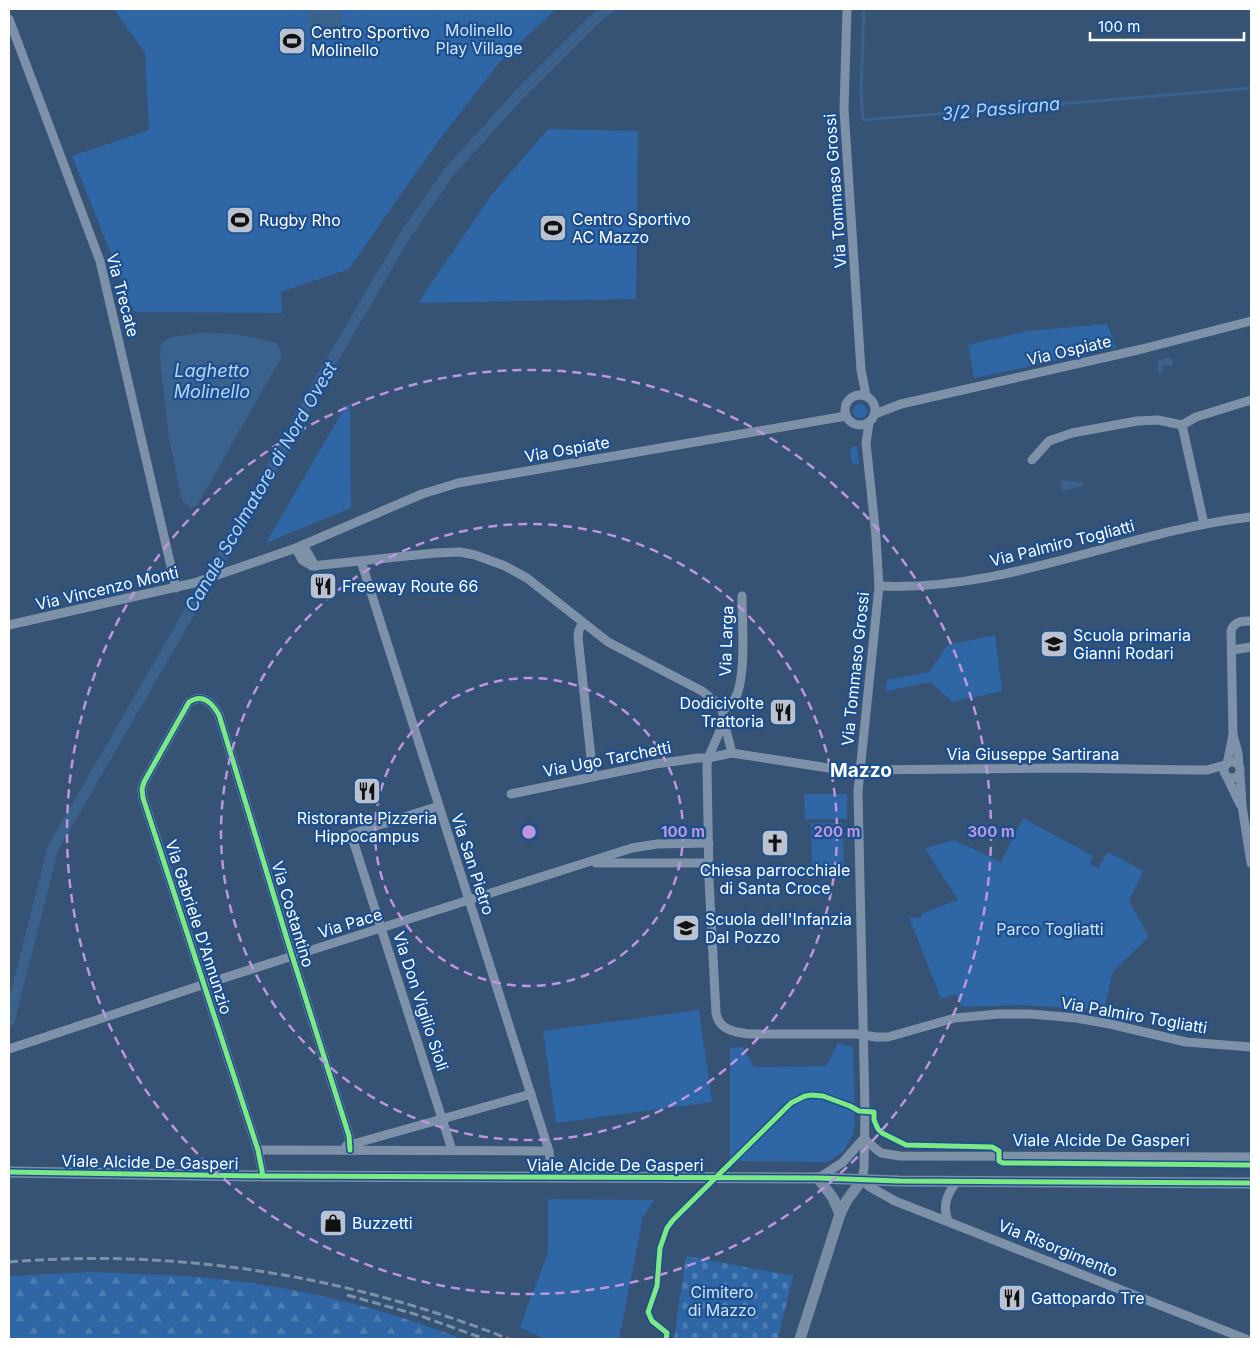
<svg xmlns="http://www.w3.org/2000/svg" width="1260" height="1348" font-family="Inter,sans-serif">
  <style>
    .green { fill: #2f66a5 }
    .forest { fill: url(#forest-firs) }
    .cemetery { fill: url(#cemetery-stones) }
    .water { fill: #3b618d }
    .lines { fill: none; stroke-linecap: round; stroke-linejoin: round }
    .stream { stroke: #3b618d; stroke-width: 3 }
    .canal { stroke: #3b618d; stroke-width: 11 }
    .street { stroke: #7d92a8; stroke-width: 9 }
    .secondary { stroke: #798da4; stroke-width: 11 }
    .rail { stroke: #7e92a7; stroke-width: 3; stroke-dasharray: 9 4; stroke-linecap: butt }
    .cycleway-casing { stroke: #1b4f8f; stroke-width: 8 }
    .cycleway { stroke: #7ce984; stroke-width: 5 }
    .ring { fill: none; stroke: #bd96df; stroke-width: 2.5; stroke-dasharray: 9 6 }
    .labels { text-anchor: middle; stroke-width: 4.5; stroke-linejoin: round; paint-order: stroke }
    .park-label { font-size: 16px; fill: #cfe3fa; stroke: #1b4f8f }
    .poi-label { font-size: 16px; fill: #fff; stroke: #1b4f8f; text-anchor: start }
    .street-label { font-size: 16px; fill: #fff; stroke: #1b4f8f }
    .water-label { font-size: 18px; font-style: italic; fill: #b5d3f5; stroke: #1b4f8f }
    .quarter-label { font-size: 19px; font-weight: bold; fill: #fff; stroke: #1b4f8f }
    .centre { fill: #bd96df; stroke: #1b4f8f; stroke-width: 2.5 }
    .ring-label { font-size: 15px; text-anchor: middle; font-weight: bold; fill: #bd96df; stroke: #1b4f8f; stroke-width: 4.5; stroke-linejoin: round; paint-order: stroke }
  </style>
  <defs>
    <pattern id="forest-firs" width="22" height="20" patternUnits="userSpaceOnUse" patternTransform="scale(1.25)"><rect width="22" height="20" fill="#2f66a5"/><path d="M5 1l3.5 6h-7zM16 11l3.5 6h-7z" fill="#4e7db2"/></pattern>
    <pattern id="cemetery-stones" width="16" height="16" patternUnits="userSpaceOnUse" patternTransform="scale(1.25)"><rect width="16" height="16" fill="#2f66a5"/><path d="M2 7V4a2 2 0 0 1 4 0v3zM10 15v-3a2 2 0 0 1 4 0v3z" fill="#4e7db2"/></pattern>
  </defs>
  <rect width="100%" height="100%" fill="#365274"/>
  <g class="green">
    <polygon points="114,9 556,9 499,63 436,144 349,269 281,292 282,313 134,312 72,156 149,130 145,53"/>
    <polygon points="548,129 638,131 636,299 418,303 492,194"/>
    <polygon points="1107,324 1116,348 974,378 968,345 1028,331"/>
    <polygon points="350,404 351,508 266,543 345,407"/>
    <circle cx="860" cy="411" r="7"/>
    <polygon points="857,446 859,464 852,463 850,448"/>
    <polygon points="995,635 1002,691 952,702 931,682 886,691 887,680 929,672 948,645"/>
    <polygon points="847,794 847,819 805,819 804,794"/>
    <polygon points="1023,818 1093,856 1090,864 1098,868 1108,852 1143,871 1129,901 1149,937 1116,968 1112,974 1105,1006 1103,1009 1086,1009 1020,1005 961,1007 956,994 941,999 909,917 920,918 923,913 958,900 925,848 954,840 1001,862"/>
    <polygon points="811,823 843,823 844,872 812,873"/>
    <polygon points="699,1010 712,1102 556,1123 543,1031"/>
    <polygon points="838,1043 853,1047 855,1125 853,1134 844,1151 828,1162 730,1161 730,1048 743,1047 754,1067 826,1066"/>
    <polygon points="548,1199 654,1200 643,1217 619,1339 544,1339 520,1327 548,1252"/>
  </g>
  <path class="forest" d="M91 1272C139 1274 187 1275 235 1281 313 1290 390 1311 463 1339H9V1276Z"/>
  <polygon class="cemetery" points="686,1256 793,1276 778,1339 674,1339"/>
  <g class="water">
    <polygon points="307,9 341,9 343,39 310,41"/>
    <polygon points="202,333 237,334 277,343 282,356 198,504 191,508 182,500 169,439 160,360 161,343 171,337"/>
    <polygon points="1167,357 1174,361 1172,366 1163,365 1162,372 1158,373 1157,365 1159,360 1163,360"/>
    <polygon points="1060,480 1083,482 1084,486 1062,491"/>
  </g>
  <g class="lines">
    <g class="stream">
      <polyline points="864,9 861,92 863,120 1251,88"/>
      <polyline points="9,1014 11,1013"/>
    </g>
    <polyline class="canal" points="9,1021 53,848 259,492 321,379 406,234 449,172 518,96 595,19 608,9"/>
    <g class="street">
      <polyline points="847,9 844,109 861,370 866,395"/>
      <polyline points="9,19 100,261 176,588"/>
      <circle cx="860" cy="410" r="15"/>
      <polyline points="875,414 901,404 1142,349 1251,321"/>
      <polyline points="869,423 866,443 876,537 879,586 858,791 865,1111 864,1168 862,1180 870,1187 895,1201 1246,1339"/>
      <polyline points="1182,425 1196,417 1251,400"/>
      <polyline points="1032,460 1049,441 1072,433 1137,421 1158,420 1182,425 1204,524"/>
      <polyline points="303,545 315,566"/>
      <polyline points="296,548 302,560 312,566 435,553 460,552 475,555 505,566 527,578 608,642 702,691 722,707 724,722 732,753"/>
      <polyline points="361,561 549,1151 552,1178"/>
      <path d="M879 586C1007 592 1126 531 1251 517"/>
      <polyline points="583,623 579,630 578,637 593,776"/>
      <polyline points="9,625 194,583 296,548 422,494 458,483 846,416"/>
      <polyline points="1232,650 1251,647"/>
      <path d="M723 710C727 707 732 704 734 700 747 680 742 621 742 596"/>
      <path d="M724 722 708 758 707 766 709 880 716 1013C719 1030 734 1032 749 1034H857L876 1037H888L955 1018 999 1014H1030L1076 1018 1110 1024 1186 1042 1251 1047"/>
      <polyline points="1233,735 1238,753 1239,766"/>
      <circle cx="1232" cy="770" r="8"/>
      <path d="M1227 764 1233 735 1231 631C1234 621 1243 621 1251 621"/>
      <polyline points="1240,774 1242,806 1251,863"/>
      <polyline points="1227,777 1240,804"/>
      <polyline points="511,794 655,764 698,758 708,758 732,753 835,769 860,770 1067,768 1190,770 1207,770 1225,765"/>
      <polyline points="439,806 351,834 452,1150"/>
      <polyline points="596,863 709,863"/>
      <polyline points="9,1049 205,984 632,848 657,844 709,843"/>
      <polyline points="865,1140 881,1153 900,1156 1251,1157"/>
      <polyline points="346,1146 531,1094"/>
      <polyline points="258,1150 549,1151"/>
      <path d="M263 1176 258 1150 143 798 142 789 144 782 189 702C203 693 212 703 219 715L290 949 349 1136 350 1150"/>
      <polyline points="819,1178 843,1162 865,1137"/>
      <path d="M948 1221C942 1205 947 1195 956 1182"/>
    </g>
    <g class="secondary">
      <polyline points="9,1172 263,1176 818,1178 899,1181 1251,1183"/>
      <polyline points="818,1178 833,1198 840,1214"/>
      <polyline points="800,1339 840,1214 847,1200 862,1180"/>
    </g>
    <g class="rail">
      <path d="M9 1262C180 1248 349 1276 509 1339"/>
      <polyline points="347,1295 418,1315 485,1339"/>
    </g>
    <g class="cycleway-casing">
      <g id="cycleway">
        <polyline points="9,1172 263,1176 818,1178 899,1181 1251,1183"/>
        <path d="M263 1176 258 1150 143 798 142 789 144 782 189 702C203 693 212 703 219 715L290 949 349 1136 350 1150"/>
        <polyline points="666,1339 667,1333 652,1321 648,1312 657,1286 660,1248 667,1228 673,1220 791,1103 805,1096 812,1095 823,1096 850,1106 859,1111 874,1112 874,1120 878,1129 882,1133 906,1145 992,1147 999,1151 999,1161 1003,1163 1251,1165"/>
      </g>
    </g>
    <use href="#cycleway" class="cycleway"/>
  </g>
  <g class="ring">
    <circle cx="529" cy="832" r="154"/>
    <circle cx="529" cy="832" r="308"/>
    <circle cx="529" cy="832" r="462"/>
  </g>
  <defs>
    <g id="stadium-square" transform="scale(1.4375)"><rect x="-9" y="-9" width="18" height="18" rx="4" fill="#b9c2ce" stroke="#1b4f8f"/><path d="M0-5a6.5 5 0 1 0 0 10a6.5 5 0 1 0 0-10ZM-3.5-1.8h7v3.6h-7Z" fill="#111"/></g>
    <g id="restaurant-square" transform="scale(1.4375)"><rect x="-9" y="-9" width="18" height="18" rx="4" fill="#b9c2ce" stroke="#1b4f8f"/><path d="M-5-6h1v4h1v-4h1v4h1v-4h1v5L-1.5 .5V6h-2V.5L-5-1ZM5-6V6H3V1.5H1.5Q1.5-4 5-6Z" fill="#111"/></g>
    <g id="school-square" transform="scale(1.4375)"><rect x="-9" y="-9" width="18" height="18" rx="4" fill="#b9c2ce" stroke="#1b4f8f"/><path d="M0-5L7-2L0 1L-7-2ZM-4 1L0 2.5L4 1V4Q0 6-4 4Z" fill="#111"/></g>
    <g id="church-square" transform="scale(1.4375)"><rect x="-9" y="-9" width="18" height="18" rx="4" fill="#b9c2ce" stroke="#1b4f8f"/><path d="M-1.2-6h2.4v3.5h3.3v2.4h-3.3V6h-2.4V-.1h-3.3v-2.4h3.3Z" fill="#111"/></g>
    <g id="shop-square" transform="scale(1.4375)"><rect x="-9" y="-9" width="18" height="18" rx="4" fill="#b9c2ce" stroke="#1b4f8f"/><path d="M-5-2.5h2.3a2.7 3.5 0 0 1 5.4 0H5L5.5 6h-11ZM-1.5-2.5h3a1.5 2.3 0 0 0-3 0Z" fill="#111"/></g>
  </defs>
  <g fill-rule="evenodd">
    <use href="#stadium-square" x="292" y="41"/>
    <use href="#stadium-square" x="240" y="220"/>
    <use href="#stadium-square" x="553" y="228"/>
    <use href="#restaurant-square" x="323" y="586"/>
    <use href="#school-square" x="1054" y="644"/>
    <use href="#restaurant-square" x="783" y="712"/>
    <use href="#restaurant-square" x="367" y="791"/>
    <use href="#church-square" x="775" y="843"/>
    <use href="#school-square" x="686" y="928"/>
    <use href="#shop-square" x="333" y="1223"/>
    <use href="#restaurant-square" x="1012" y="1298"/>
  </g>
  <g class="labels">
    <g class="park-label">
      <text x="479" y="36">Molinello<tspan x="479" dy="18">Play Village</tspan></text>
      <text x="1050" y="935">Parco Togliatti</text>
      <text x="722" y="1298">Cimitero<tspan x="722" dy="18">di Mazzo</tspan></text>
    </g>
    <g class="poi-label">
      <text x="311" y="38">Centro Sportivo<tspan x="311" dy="18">Molinello</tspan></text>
      <text x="572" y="225">Centro Sportivo<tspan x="572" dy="18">AC Mazzo</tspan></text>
      <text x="259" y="226">Rugby Rho</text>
      <text x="342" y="592">Freeway Route 66</text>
      <text x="1073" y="641">Scuola primaria<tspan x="1073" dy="18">Gianni Rodari</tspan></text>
      <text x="764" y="709" text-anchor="end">Dodicivolte<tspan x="764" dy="18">Trattoria</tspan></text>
      <text x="367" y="824" text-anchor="middle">Ristorante Pizzeria<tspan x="367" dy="18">Hippocampus</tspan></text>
      <text x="775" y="876" text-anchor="middle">Chiesa parrocchiale<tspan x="775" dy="18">di Santa Croce</tspan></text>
      <text x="705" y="925">Scuola dell'Infanzia<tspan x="705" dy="18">Dal Pozzo</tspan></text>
      <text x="352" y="1229">Buzzetti</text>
      <text x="1031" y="1304">Gattopardo Tre</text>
    </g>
    <g class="street-label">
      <text transform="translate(835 191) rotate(-94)" y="6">Via Tommaso Grossi</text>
      <text transform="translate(123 295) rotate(75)" y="6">Via Trecate</text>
      <text transform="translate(1069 350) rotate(-13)" y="6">Via Ospiate</text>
      <text transform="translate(567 449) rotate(-10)" y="6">Via Ospiate</text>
      <text transform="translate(1062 543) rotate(-14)" y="6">Via Palmiro Togliatti</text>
      <text transform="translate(107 588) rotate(-13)" y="6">Via Vincenzo Monti</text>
      <text transform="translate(726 641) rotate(-88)" y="6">Via Larga</text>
      <text transform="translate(855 669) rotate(-84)" y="6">Via Tommaso Grossi</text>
      <text x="1033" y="760">Via Giuseppe Sartirana</text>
      <text transform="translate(607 759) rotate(-11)" y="6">Via Ugo Tarchetti</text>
      <text transform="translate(473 864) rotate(72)" y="6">Via San Pietro</text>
      <text transform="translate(293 914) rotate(73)" y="6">Via Costantino</text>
      <text transform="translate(350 923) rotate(-17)" y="6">Via Pace</text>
      <text transform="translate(199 927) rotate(72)" y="6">Via Gabriele D'Annunzio</text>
      <text transform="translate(421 1001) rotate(72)" y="6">Via Don Vigilio Sioli</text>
      <text transform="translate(1134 1015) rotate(10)" y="6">Via Palmiro Togliatti</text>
      <text x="1101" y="1146">Viale Alcide De Gasperi</text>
      <text transform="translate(150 1162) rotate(1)" y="6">Viale Alcide De Gasperi</text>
      <text x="615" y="1171">Viale Alcide De Gasperi</text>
      <text transform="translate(1058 1248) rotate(22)" y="6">Via Risorgimento</text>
    </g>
    <g class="water-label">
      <text transform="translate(1001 109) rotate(-5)" y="6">3/2 Passirana</text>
      <text x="212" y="377">Laghetto<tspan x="212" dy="21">Molinello</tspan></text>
      <text transform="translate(261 487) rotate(-60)" y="6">Canale Scolmatore di Nord Ovest</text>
    </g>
    <g class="quarter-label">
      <text x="861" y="777">Mazzo</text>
    </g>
  </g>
  <circle cx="529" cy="832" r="8" class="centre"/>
  <g class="ring-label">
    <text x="683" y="837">100 m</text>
    <text x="837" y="837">200 m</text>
    <text x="991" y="837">300 m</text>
  </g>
  <rect width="1260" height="1348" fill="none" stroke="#ffffff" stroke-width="20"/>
  <path d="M1090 32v8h154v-8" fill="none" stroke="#ffffff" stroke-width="2.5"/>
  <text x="1098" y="32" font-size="15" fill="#ffffff" stroke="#1b4f8f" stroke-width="4" paint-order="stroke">100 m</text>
</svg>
